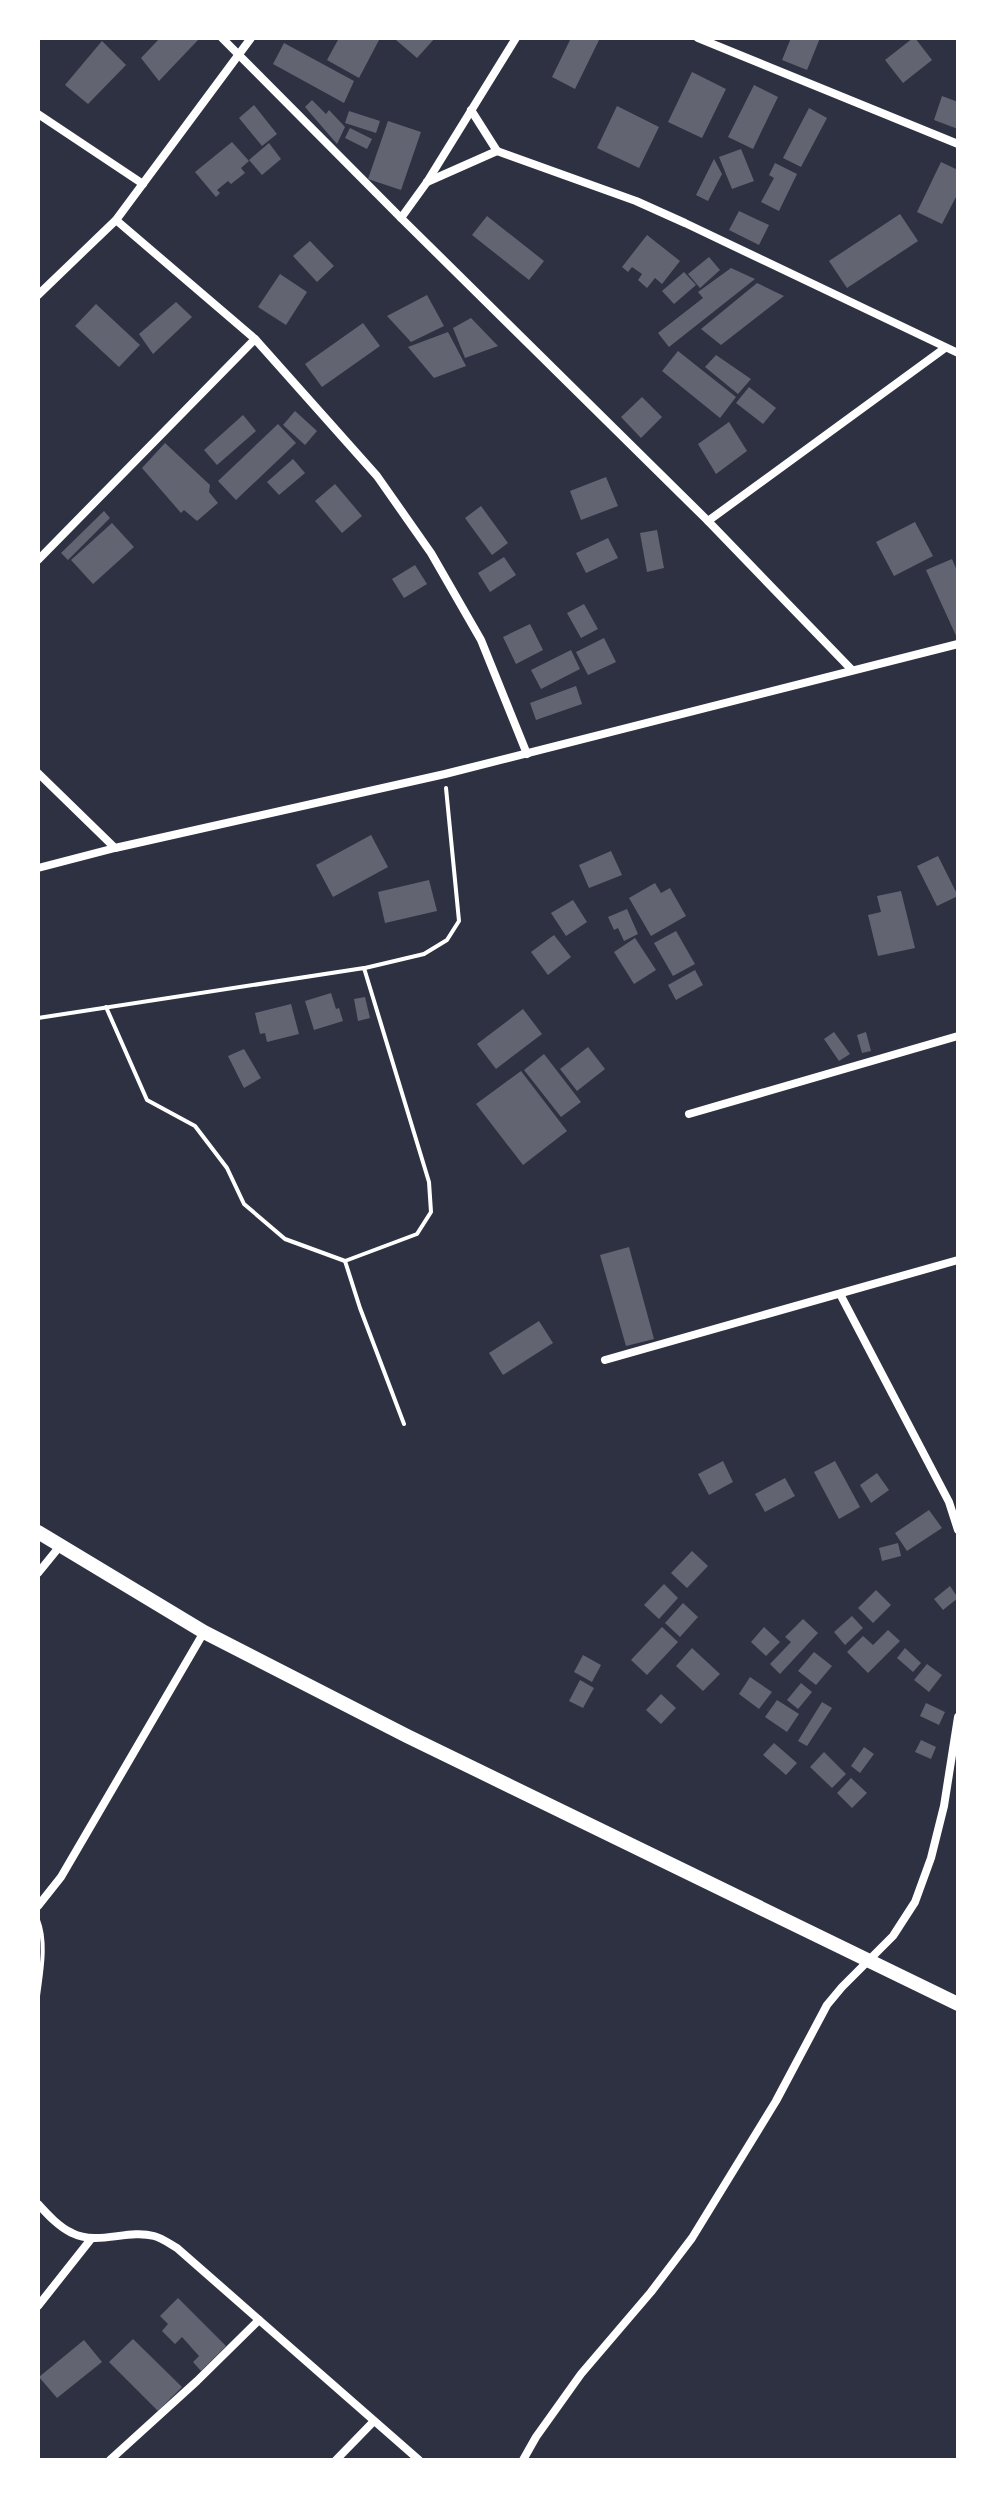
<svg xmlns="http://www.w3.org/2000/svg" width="996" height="2498" font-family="Karla,sans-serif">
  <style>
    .building { fill: #626471 }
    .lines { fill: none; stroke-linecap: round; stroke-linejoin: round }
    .path { stroke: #fff; stroke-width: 4 }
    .minor { stroke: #fff; stroke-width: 8 }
    .tertiary { stroke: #fff; stroke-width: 14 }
  </style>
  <rect width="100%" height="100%" fill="#2d3142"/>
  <g class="building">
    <polygon points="160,38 196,38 198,40 159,81 141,58"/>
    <polygon points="339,38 375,38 379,40 359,78 327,60"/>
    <polygon points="397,38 435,38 417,58 396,40"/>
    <polygon points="571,38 600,38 575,89 552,77"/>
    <polygon points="791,38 820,38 807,70 782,60"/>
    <polygon points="913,38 915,38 932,60 903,83 885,60"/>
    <polygon points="102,41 126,65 88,104 65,85"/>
    <polygon points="284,43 354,81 344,103 273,64"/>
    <polygon points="692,72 726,89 702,138 668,122"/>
    <polygon points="754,85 778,97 753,149 728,137"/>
    <polygon points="942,96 958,102 958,129 934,120"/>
    <polygon points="312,100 326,114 329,110 345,127 337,144 305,107"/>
    <polygon points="254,105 277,134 262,146 239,118"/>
    <polygon points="617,106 659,127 639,168 597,148"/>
    <polygon points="809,108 827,118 801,167 783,158"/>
    <polygon points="349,111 380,121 376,133 345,123"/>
    <polygon points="388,121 421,132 401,190 368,179"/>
    <polygon points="350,128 372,139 367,149 345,138"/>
    <polygon points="232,142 249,161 241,168 245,173 231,184 228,181 217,190 220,193 216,197 195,172"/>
    <polygon points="269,143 281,159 262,175 249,160"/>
    <polygon points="741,149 754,181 732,189 719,157"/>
    <polygon points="714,159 722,174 708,201 696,195"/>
    <polygon points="941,162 958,170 958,193 942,224 917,212"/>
    <polygon points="775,163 797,174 779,211 761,202 774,178 769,175"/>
    <polygon points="739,211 769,225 759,245 729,230"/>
    <polygon points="900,214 918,241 847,288 829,261"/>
    <polygon points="487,216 544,261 529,280 472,235"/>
    <polygon points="647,235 680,261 662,284 655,278 647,288 638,280 642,274 632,267 628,272 622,267"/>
    <polygon points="310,241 334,266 317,282 293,256"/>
    <polygon points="709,257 720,270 700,288 688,274"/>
    <polygon points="731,268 755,279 669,347 658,333 703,298 698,292"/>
    <polygon points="684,272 696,285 674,304 662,291"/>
    <polygon points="280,274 307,292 286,325 258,307"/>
    <polygon points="757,283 784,296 721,345 701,329"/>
    <polygon points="427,295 444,326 411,342 387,316"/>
    <polygon points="176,302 192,317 153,354 139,334"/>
    <polygon points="96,304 140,345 119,367 75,326"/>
    <polygon points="471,318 498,346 465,358 453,328"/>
    <polygon points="363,323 380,346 322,387 305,364"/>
    <polygon points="448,332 466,366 434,378 408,347"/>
    <polygon points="678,351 736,397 720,418 662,371"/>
    <polygon points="716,355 751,379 738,394 705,367"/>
    <polygon points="749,387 776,408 763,424 736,403"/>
    <polygon points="642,397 662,417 641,438 621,417"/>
    <polygon points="295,411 317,431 305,445 283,425"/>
    <polygon points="243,415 256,431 217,465 204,450"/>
    <polygon points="729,422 747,451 716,474 698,444"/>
    <polygon points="278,424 296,443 236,500 218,481"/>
    <polygon points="165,443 210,485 209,492 218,503 197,521 184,510 181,513 142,468"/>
    <polygon points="293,459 305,473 279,495 267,482"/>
    <polygon points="606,477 618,506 581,520 570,491"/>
    <polygon points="335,484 362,516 342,533 315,501"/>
    <polygon points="481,506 508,543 492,555 465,518"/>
    <polygon points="104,511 110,518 68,560 61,553"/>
    <polygon points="915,522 933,556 894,576 876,542"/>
    <polygon points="112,523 134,547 93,584 71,560"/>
    <polygon points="657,530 664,568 647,572 640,533"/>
    <polygon points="608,538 618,558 586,573 576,553"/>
    <polygon points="504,557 516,575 490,592 478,573"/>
    <polygon points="952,559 958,573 958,640 926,570"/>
    <polygon points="415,565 427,584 404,598 392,579"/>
    <polygon points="584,604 598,629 581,638 567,613"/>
    <polygon points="530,624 543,650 516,664 503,637"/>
    <polygon points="604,638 616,662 588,675 576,652"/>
    <polygon points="571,650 580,669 541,689 531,670"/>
    <polygon points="576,686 582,704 536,720 530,703"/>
    <polygon points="371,835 388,867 333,897 316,865"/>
    <polygon points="611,851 622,875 589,888 579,865"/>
    <polygon points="938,856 958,896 937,906 917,866"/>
    <polygon points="429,880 437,911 385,923 378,892"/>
    <polygon points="655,883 661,893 670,888 686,916 651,936 629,898"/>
    <polygon points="901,891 915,948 878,956 868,915 881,912 877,896"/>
    <polygon points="573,900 587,922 566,936 551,913"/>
    <polygon points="627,909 638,934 624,941 618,928 614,930 608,917"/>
    <polygon points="676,931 695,964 673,976 654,943"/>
    <polygon points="554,935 571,957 548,975 531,952"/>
    <polygon points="635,938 656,970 634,984 614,952"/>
    <polygon points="695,970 703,985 676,1000 668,985"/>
    <polygon points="331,993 336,1009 339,1008 343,1021 314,1030 305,1001"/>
    <polygon points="365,997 370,1018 358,1021 354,999"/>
    <polygon points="291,1004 299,1034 267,1042 265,1033 260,1034 255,1013"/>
    <polygon points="523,1009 542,1034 496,1069 477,1044"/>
    <polygon points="834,1032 850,1054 839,1061 824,1039"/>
    <polygon points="866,1032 871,1051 862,1053 857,1035"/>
    <polygon points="588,1047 605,1069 577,1091 560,1069"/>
    <polygon points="244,1049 261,1078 244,1088 228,1056"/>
    <polygon points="544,1054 581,1102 561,1117 524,1070"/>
    <polygon points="521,1071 567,1131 523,1165 476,1104"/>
    <polygon points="629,1247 654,1339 626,1346 600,1255"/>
    <polygon points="539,1321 553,1343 503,1375 489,1353"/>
    <polygon points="723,1461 733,1482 709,1495 698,1474"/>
    <polygon points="835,1461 860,1507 839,1519 814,1472"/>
    <polygon points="877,1473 889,1490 871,1503 860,1485"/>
    <polygon points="785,1478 795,1496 765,1512 755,1494"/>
    <polygon points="929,1510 942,1528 907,1551 895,1533"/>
    <polygon points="898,1543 901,1556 882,1561 879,1548"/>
    <polygon points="692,1551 708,1566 687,1588 671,1573"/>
    <polygon points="664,1584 678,1598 659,1619 644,1605"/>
    <polygon points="950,1586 958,1598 943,1610 934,1599"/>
    <polygon points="876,1590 891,1605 873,1623 858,1608"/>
    <polygon points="683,1603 698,1617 680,1637 665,1623"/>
    <polygon points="852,1616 863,1628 845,1645 834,1632"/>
    <polygon points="803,1619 818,1633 780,1674 770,1664 791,1642 785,1637"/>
    <polygon points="662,1627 678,1642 647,1675 631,1660"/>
    <polygon points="764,1627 780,1642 766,1656 751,1642"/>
    <polygon points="888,1630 900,1641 868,1673 847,1652 863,1636 873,1645"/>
    <polygon points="692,1648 720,1674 703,1691 676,1666"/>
    <polygon points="905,1648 921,1663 913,1672 897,1658"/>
    <polygon points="814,1652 832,1666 816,1685 798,1671"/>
    <polygon points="583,1655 601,1665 592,1682 574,1672"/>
    <polygon points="927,1664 942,1675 929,1692 914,1680"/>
    <polygon points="750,1677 772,1692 759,1709 739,1694"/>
    <polygon points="580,1680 594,1688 583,1708 569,1701"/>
    <polygon points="801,1683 812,1692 798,1709 787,1700"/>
    <polygon points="661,1694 676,1708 661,1724 646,1710"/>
    <polygon points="777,1700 799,1714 787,1732 765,1717"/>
    <polygon points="822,1702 832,1708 807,1746 798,1741"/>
    <polygon points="926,1703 945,1712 939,1725 920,1716"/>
    <polygon points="921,1740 936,1747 931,1759 915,1752"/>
    <polygon points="774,1743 797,1763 786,1775 763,1755"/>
    <polygon points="864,1747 874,1754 860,1773 851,1766"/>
    <polygon points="824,1752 846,1774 832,1788 810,1767"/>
    <polygon points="851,1778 867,1793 852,1808 837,1793"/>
    <polygon points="178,2298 226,2346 201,2371 193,2362 199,2356 182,2337 175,2344 162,2331 168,2324 160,2316"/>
    <polygon points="133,2339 182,2387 158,2411 109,2362"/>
    <polygon points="84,2340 102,2362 57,2398 39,2377"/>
  </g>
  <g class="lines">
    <g class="path">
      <polyline points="365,968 424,954 447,940 459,921 446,788"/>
      <polyline points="106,1007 147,1100 195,1126 227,1168 244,1204 285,1239 345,1261"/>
      <polyline points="38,1018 364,968 429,1182 431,1212 417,1234 345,1261 360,1308 404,1424"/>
      <path d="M38 1920C47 1943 41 1972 38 1996"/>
    </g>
    <g class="minor">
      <polyline points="222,38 401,218 708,521 851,669"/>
      <polyline points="698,38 958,144"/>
      <polyline points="471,110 497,151"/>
      <polyline points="38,114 143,184"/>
      <polyline points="427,182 497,151 636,201 685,223 958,353"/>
      <polyline points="401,218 427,182 516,38"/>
      <polyline points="38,295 116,220 251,38"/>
      <polyline points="255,339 377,476 431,553 481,640 527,754"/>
      <polyline points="708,521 945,348"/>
      <polyline points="38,560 255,339 116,220"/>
      <polyline points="38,773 115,848 445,774 958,644"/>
      <polyline points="38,868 115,848"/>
      <polyline points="689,1114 958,1036"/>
      <polyline points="840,1294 949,1502 958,1530"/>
      <polyline points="605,1360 958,1260"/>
      <polyline points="38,1573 60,1546"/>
      <polyline points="38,1906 61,1877 204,1632"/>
      <path d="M38 2204C48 2215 59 2227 72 2233 98 2246 127 2229 154 2236 162 2238 170 2244 177 2248L419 2460"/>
      <polyline points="38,2306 91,2239"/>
      <polyline points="110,2460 197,2381 259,2320"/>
      <polyline points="336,2460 374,2421"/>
      <polyline points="523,2460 536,2437 581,2374 651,2292 692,2238 776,2101 827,2005 842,1987 893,1936 915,1902 931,1858 944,1806 958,1717"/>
    </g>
    <polyline class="tertiary" points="38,1532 204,1632 407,1736 958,2004"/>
  </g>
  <rect width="996" height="2498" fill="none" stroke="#ffffff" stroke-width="80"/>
</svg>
